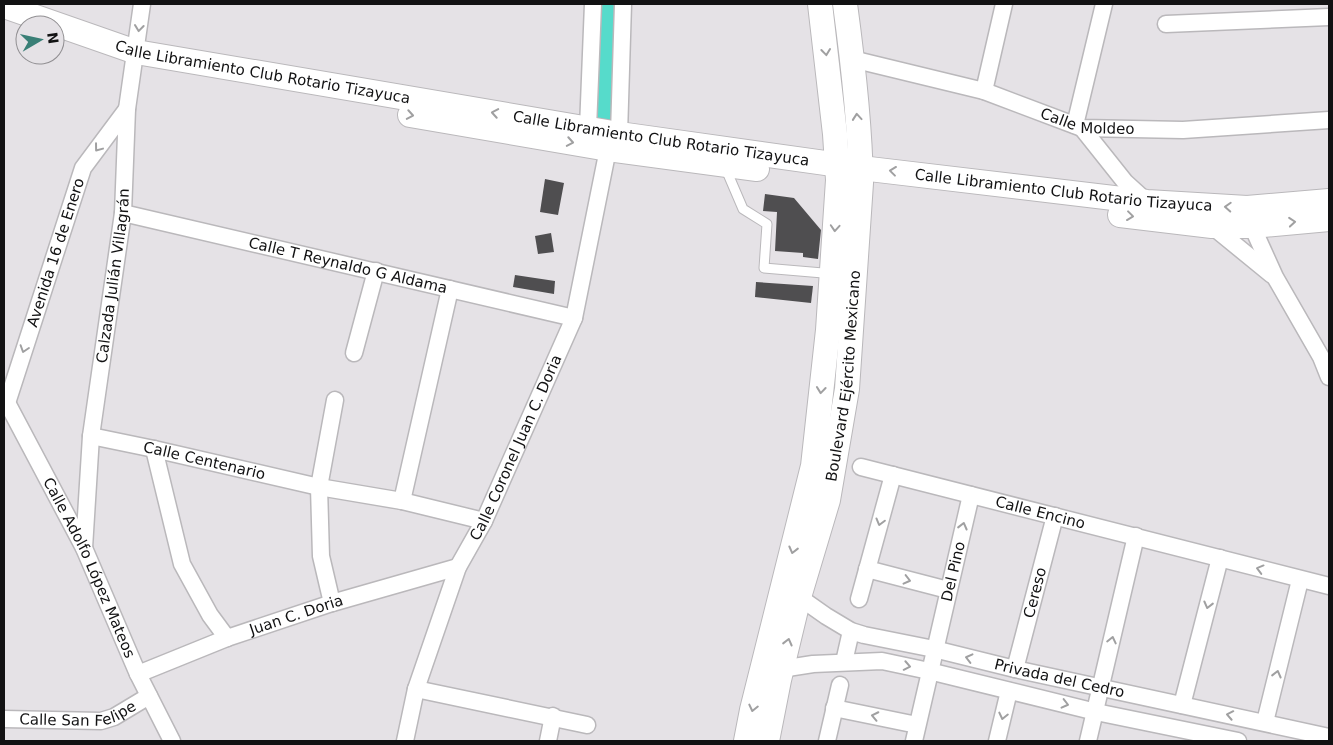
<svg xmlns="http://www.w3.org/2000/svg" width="1333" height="745" font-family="'DejaVu Sans',sans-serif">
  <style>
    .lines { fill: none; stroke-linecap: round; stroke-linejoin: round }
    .river { stroke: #56dbcb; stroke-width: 25 }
    .building { fill: #4f4e50 }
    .service-casing { stroke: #bab8bb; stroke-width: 11 }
    .minor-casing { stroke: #bab8bb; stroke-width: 19 }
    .secondary-casing { stroke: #bab8bb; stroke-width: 26 }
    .service { stroke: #fff; stroke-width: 9 }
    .minor { stroke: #fff; stroke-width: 16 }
    .secondary { stroke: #fff; stroke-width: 24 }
    .oneway { stroke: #a0a0a1 }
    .labels { text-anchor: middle; stroke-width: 5; stroke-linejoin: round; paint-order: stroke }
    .street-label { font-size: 15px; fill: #121213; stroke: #e5e2e6 }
  </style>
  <rect width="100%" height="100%" fill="#e5e2e6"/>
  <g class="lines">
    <polyline class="river" points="600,117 602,4"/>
  </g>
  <g class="building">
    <polygon points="545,179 564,183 558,215 540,212"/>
    <polygon points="765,194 794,198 821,230 818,259 803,257 803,253 775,251 777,212 763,211"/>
    <polygon points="551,233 554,252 538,254 535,236"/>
    <polygon points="515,275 555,281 554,294 513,287"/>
    <polygon points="756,282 813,286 811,303 755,297"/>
  </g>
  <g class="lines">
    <g class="service-casing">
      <polyline id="service" points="725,167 743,209 767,224 764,268 823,273 829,277"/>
    </g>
    <g class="minor-casing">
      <g id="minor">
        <polyline points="1166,24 1329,17"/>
        <path id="s1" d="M852 59 984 91 1082 128 1183 130 1329 120"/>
        <polyline points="984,91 1004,4"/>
        <polyline points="1075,125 1104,4"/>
        <polyline points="588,128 593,4"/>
        <polyline points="1082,128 1125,182 1147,202"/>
        <polyline points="619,134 623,4"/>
        <path id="s2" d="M123 213 574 318"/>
        <polyline points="1212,226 1272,275"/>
        <polyline points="1252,226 1275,277 1321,357 1329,377"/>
        <polyline points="354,353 376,271"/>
        <path id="s3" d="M4 397 84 548 138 674 172 741"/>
        <path id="s4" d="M4 408 7 403 83 168 127 109"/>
        <path id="s5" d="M91 436 154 449 319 487 402 501 484 521"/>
        <polyline points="154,449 182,564 210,615 227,638"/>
        <path id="s6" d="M861 467 1329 586"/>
        <polyline points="402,501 450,289"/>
        <path id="s7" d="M84 548 91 436 123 213 127 109 142 4"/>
        <polyline points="867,569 948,590"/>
        <path id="s8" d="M799 597 826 616 851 631 864 635 934 649 1015 669 1329 737"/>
        <polyline points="859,599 893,475"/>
        <polyline points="332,603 321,556 319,487 335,400"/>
        <polyline points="844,662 851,631"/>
        <polyline points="781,669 813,664 882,661 929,671 1096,712 1238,741"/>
        <path id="s9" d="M1015 669 1055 516"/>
        <path id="s10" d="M138 674 227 638 332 603 458 567"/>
        <polyline points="416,689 587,725"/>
        <polyline points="1182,705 1220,558"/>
        <polyline points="834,708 917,725"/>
        <path id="s11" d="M4 719 101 721 114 717 149 696"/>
        <polyline points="1265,722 1300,580"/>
        <path id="s12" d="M405 741 416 689 458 567 484 521 574 318 608 149"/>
        <polyline points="548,741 553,716"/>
        <polyline points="827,741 840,685"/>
        <path id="s13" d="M914 741 971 495"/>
        <polyline points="997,741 1009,691"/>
        <polyline points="1088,741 1136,536"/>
      </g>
    </g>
    <g class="secondary-casing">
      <g id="secondary">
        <path id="s14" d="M4 6 136 52 619 134 861 168 1147 202 1247 208 1329 201"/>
        <polyline points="410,115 608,149 757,169"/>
        <polyline points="1120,215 1212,226 1252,226 1329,219"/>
        <polyline points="746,741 752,710 813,466 828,330 838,180 835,134 820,4"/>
        <path id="s15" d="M767 741 779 680 799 597 828 500 847 389 861 183C860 123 853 63 845 4"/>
      </g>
    </g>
    <use href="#service" class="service"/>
    <use href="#minor" class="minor"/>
    <use href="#secondary" class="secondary"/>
  </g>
  <defs><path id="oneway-chevron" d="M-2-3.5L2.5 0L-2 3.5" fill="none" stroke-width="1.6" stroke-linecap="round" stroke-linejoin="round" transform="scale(1.25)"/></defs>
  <g class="oneway">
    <use href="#oneway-chevron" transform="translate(139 28) rotate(97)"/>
    <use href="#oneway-chevron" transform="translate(826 52) rotate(83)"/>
    <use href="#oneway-chevron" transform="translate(495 113) rotate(-170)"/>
    <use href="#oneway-chevron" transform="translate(410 115) rotate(10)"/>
    <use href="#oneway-chevron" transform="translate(857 117) rotate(-95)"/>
    <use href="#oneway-chevron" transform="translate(570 142) rotate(10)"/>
    <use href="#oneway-chevron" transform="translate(98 148) rotate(127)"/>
    <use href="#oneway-chevron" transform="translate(893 171) rotate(-173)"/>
    <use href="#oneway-chevron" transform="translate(1228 207) rotate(-177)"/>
    <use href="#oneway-chevron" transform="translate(1130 216) rotate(7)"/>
    <use href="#oneway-chevron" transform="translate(1292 222) rotate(-5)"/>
    <use href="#oneway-chevron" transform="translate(835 228) rotate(94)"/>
    <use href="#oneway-chevron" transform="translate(24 349) rotate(108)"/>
    <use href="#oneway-chevron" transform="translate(821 390) rotate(96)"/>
    <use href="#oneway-chevron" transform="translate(880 522) rotate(105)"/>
    <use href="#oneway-chevron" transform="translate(963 526) rotate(-76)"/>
    <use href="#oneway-chevron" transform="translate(793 550) rotate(104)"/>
    <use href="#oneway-chevron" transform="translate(1260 569) rotate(-165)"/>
    <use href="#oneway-chevron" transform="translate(907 580) rotate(14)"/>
    <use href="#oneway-chevron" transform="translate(1208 605) rotate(104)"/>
    <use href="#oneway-chevron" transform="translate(1112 640) rotate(-77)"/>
    <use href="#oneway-chevron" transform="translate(788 642) rotate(-76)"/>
    <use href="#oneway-chevron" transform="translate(969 658) rotate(-166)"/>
    <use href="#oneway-chevron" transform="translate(907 666) rotate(11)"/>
    <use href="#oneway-chevron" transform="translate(1277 674) rotate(-76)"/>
    <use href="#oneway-chevron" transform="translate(1065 704) rotate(14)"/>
    <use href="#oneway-chevron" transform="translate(753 708) rotate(103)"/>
    <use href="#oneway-chevron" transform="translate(1230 715) rotate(-169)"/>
    <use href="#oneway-chevron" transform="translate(875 716) rotate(-168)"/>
    <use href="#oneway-chevron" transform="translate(1003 716) rotate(103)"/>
  </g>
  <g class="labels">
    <g class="street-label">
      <text dy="5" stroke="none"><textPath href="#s14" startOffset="268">Calle Libramiento Club Rotario Tizayuca</textPath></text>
      <text dy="5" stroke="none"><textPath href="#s1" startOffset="245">Calle Moldeo</textPath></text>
      <text dy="5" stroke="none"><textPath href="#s14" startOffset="672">Calle Libramiento Club Rotario Tizayuca</textPath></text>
      <text dy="5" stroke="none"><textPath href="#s14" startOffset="1078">Calle Libramiento Club Rotario Tizayuca</textPath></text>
      <text dy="5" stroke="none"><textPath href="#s4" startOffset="164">Avenida 16 de Enero</textPath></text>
      <text dy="5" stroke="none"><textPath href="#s2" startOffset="231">Calle T Reynaldo G Aldama</textPath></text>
      <text dy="5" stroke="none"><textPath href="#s7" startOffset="274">Calzada Julián Villagrán</textPath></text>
      <text dy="5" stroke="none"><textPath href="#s15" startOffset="374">Boulevard Ejército Mexicano</textPath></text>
      <text dy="5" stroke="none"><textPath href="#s12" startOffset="315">Calle Coronel Juan C. Doria</textPath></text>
      <text dy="5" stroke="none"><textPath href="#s5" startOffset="116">Calle Centenario</textPath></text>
      <text dy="5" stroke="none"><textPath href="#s6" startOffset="185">Calle Encino</textPath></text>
      <text dy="5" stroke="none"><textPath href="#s3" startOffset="191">Calle Adolfo López Mateos</textPath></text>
      <text dy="5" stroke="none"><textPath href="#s13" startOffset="174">Del Pino</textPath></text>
      <text dy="5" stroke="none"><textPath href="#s9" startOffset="79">Cereso</textPath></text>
      <text dy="5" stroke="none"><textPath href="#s10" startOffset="169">Juan C. Doria</textPath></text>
      <text dy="5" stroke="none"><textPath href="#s8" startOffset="276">Privada del Cedro</textPath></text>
      <text dy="5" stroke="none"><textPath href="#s11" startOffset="75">Calle San Felipe</textPath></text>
    </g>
  </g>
  <rect width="1333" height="745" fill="none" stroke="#121213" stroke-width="10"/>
  <g transform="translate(40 40) rotate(81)"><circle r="24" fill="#e5e2e6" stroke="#918f92"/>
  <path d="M0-4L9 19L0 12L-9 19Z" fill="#397f76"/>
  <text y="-8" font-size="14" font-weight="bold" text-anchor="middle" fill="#121213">N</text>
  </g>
</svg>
